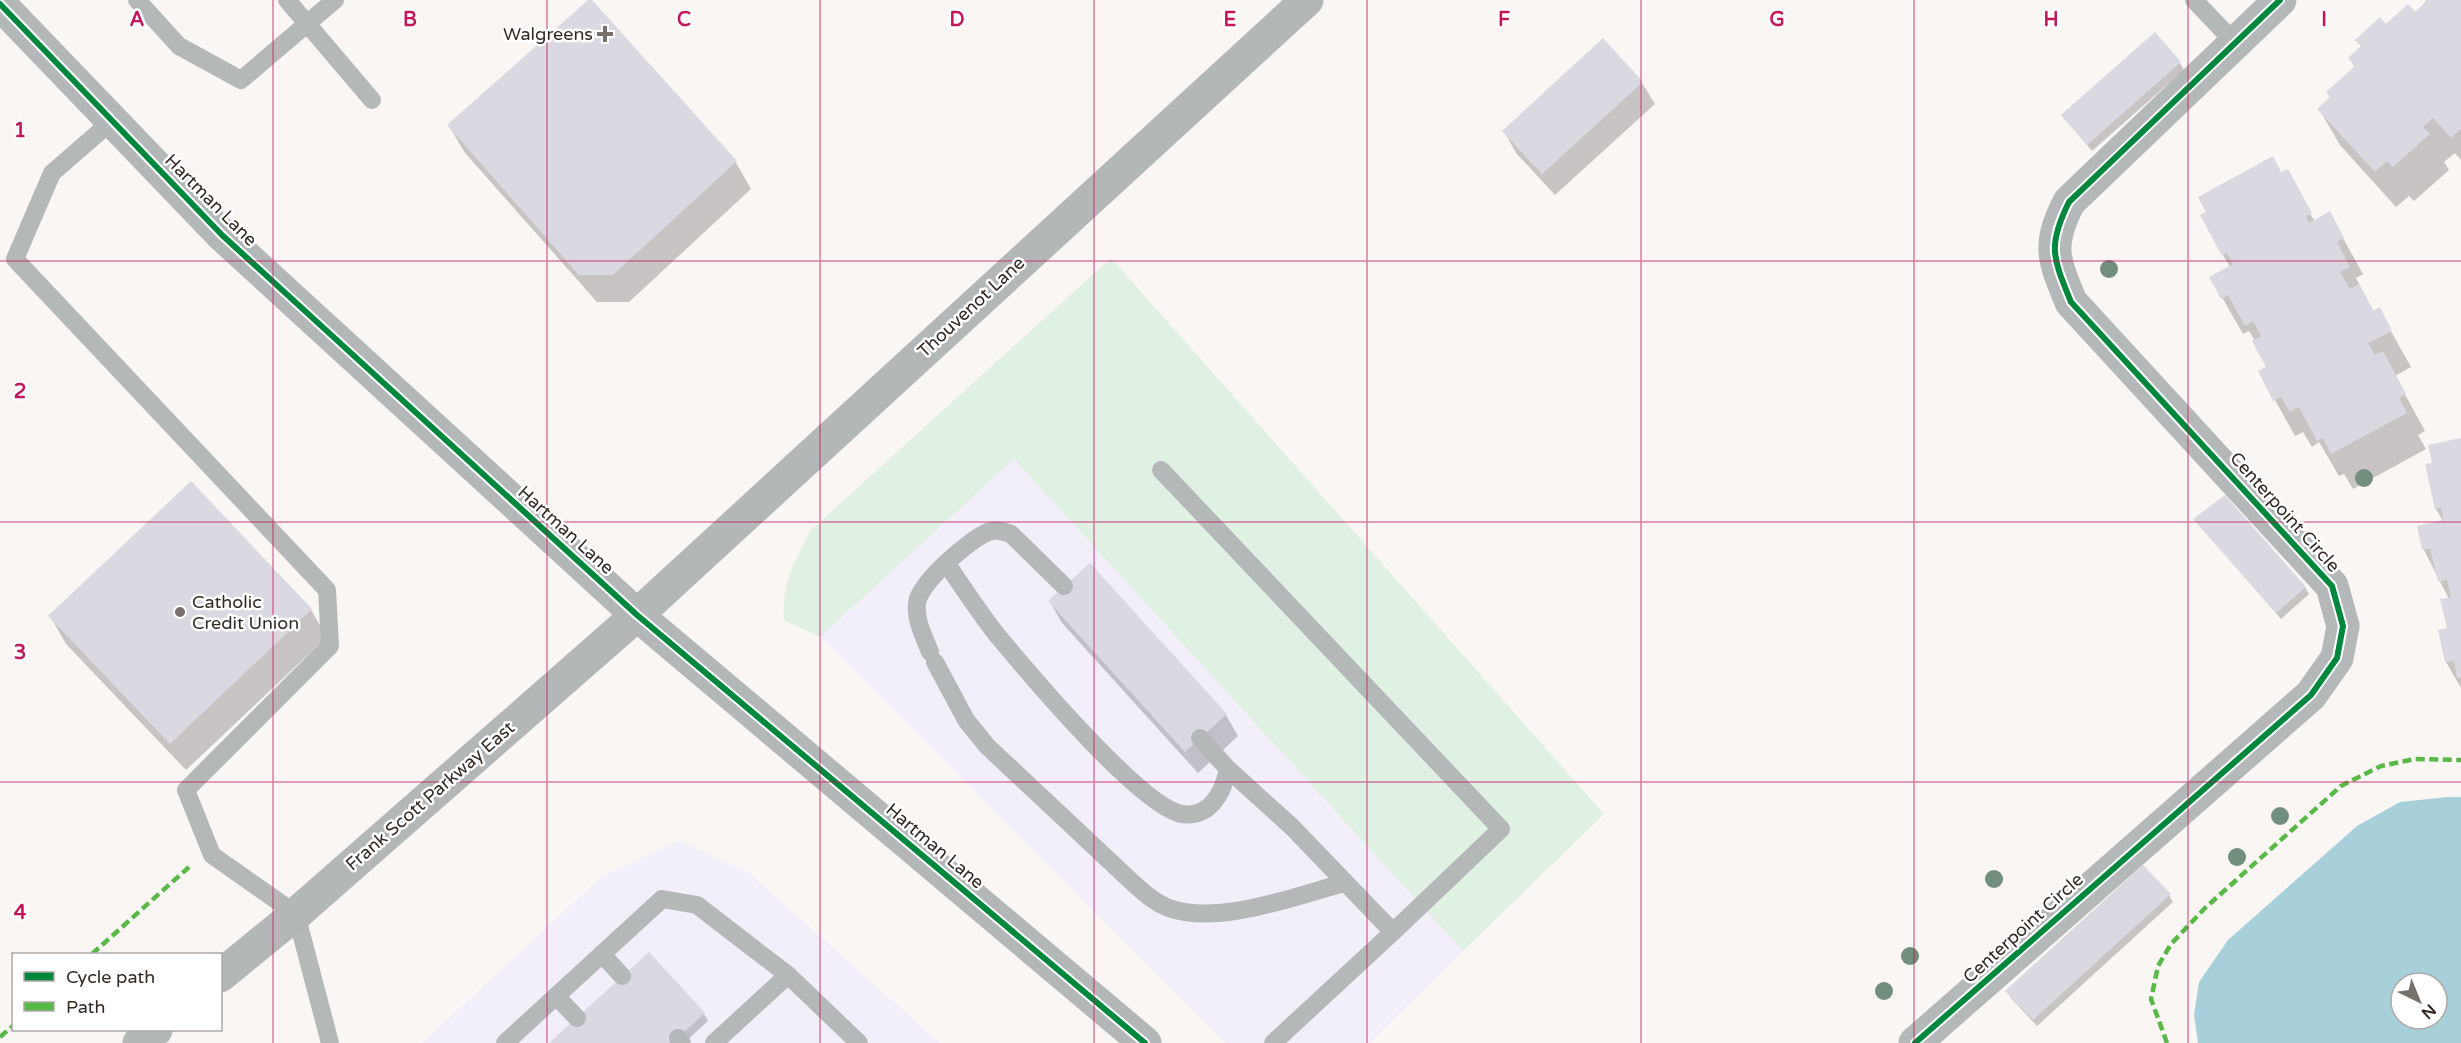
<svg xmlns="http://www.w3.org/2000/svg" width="2461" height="1043" font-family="'Varela Round',sans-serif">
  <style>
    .commercial { fill: #f3effa }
    .green { fill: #e0f0e2 }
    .water { fill: #a7d0da; fill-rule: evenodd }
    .shadow { fill: #0003 }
    .building { fill: #dad8e0 }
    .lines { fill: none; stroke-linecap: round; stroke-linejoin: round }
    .lane { stroke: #b4b8b8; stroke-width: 18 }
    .street { stroke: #b4b8b8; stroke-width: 33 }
    .secondary { stroke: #b3b7b8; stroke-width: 33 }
    .quiet { stroke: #58b947; stroke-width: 4.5; stroke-dasharray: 9 4.5; stroke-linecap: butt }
    .cycleway-casing { stroke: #fff; stroke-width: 10 }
    .cycleway { stroke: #00873e; stroke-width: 6 }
    .tree { fill: #728e7d }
    .grid { fill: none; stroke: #c2185b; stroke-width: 1.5; stroke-opacity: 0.55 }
    .poi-dot { fill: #79716c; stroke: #fff; stroke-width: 2 }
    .labels { text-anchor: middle; stroke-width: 5; stroke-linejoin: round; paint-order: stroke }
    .poi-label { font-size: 18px; fill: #342923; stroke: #fff; text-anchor: end }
    .street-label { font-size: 18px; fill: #342923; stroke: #fff }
    .grid-label { font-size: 20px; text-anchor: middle; font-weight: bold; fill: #c2185b; stroke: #fff; stroke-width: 5; stroke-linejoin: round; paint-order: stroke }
  </style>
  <rect width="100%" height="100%" fill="#f9f6f4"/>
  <g class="commercial">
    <polygon points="1014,459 1463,951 1370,1043 1225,1043 820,637"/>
    <polygon points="679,840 749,873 940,1043 422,1043 601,877"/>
  </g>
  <path class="green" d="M1111 258 1604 814 1463 951 1014 459 820 637 784 620C781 586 795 561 810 531Z"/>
  <path class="water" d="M2448 797H2461V1043H2198L2194 1015 2199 982 2228 940 2357 826 2400 802ZM2401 983H2437V1019H2401Z"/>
  <g class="shadow">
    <polygon points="2427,0 2461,0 2461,160 2455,153 2444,162 2449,170 2414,201 2409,196 2396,207 2340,145 2319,109 2355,68 2350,58 2362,48 2357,40 2415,14"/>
    <polygon points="1603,40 1642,83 1655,104 1555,195 1516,153 1504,131"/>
    <polygon points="2180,63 2184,70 2092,151 2063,116"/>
    <polygon points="449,126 735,161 751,189 629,302 597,302 465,153"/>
    <polygon points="2282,174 2315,221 2329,213 2363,274 2356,278 2369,303 2374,312 2379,310 2411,367 2395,376 2425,431 2418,435 2426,449 2353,489 2344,474 2339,476 2319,442 2312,447 2303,432 2295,436 2275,400 2268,368 2255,341 2249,331 2243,334 2211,278 2230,267 2223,255"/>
    <polygon points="2461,440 2461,688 2446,662 2440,631 2449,629 2449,599 2424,550 2443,521 2436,509 2434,464"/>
    <polygon points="2195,519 2305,587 2309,594 2281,619"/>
    <polygon points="1050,602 1226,715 1238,736 1198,773 1062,623"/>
    <polygon points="311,610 327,637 186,770 66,644 50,616"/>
    <polygon points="2169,895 2173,902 2037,1026 2011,998 2007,991"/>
    <polygon points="704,1014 708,1021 684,1043 551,1043"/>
  </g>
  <g class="building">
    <polygon points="588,0 592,0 737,161 613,275 579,275 447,125"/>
    <polygon points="2428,0 2461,0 2461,129 2451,138 2433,118 2423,127 2430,134 2393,167 2387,161 2375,172 2317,109 2330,97 2326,92 2355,66 2348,58 2361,46 2355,40 2380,17 2386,24 2408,4 2415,12"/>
    <polygon points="2155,32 2181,62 2087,145 2061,115"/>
    <polygon points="1603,38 1643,82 1542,174 1502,131"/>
    <polygon points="2273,156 2281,172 2288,169 2312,213 2306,217 2309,223 2330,211 2344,238 2337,242 2350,267 2340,272 2350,289 2359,284 2373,311 2380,307 2392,331 2368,343 2375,355 2383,351 2406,394 2399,398 2407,413 2331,454 2323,438 2317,441 2299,407 2290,412 2281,397 2273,401 2258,371 2266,367 2252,341 2261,336 2253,321 2245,326 2228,295 2221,299 2209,277 2233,264 2227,253 2222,256 2200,215 2206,212 2198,197"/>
    <polygon points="2461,438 2461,677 2457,678 2454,661 2445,662 2438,630 2447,628 2440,599 2451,597 2447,580 2438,582 2430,549 2422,550 2417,526 2443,520 2441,508 2435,509 2425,464 2432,463 2428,445"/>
    <polygon points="191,481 312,609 170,744 48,616"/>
    <polygon points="2225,495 2306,587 2276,613 2193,519"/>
    <polygon points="1090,563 1227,714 1185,752 1048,601"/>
    <polygon points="2143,865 2171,894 2033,1020 2005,991"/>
    <polygon points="649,952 705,1013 672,1043 549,1043"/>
  </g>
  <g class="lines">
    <g class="lane">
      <polyline points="137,0 179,46 241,80 335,0"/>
      <polyline points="287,0 372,100"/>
      <polyline points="2194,0 2234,42"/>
      <polyline points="112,121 52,173 15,259 327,590 330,646 186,790 212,855 296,914 330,1043"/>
      <polyline points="1161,470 1501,829 1393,932"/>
      <path d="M947 564C963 588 979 612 997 635 1027 671 1141 807 1182 814 1210 818 1223 793 1228 769"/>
      <path d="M930 652C924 636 915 621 917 603 919 583 970 539 988 532 996 529 1003 531 1011 534L1064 586"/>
      <path d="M935 662 966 720 987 746 1132 882C1143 892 1155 903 1169 908 1218 926 1295 896 1344 883"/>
      <polyline points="1200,738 1228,769 1292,827 1393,932 1273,1043"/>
      <polyline points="602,954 622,976"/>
      <polyline points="788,975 859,1043"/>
      <polyline points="556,996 577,1018"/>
      <polyline points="678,1038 682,1043"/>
      <polyline points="505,1043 662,899 697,905 788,975 714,1043"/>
    </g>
    <path class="street" d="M1915 1043 2311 695 2337 658 2343 626 2332 586 2071 302C2053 258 2047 246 2069 202L2280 0"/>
    <g class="secondary">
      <polyline points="0,4 222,235 637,615 1145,1043"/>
      <polyline points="220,976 296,914 637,615 1307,0"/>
      <polyline points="139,1043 156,1030"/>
    </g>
    <g class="quiet">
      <polyline points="92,954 189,867"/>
      <polyline points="0,1037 14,1025"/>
      <polyline points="2167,1043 2151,999 2158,966 2171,944 2205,908 2341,786 2381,766 2415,759 2461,760"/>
    </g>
    <g class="cycleway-casing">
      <g id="cycleway">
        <polyline points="0,4 222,235 637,615 1145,1043"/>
        <path d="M1915 1043 2311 695 2337 658 2343 626 2332 586 2071 302C2053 258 2047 246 2069 202L2280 0"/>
      </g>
    </g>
    <use href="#cycleway" class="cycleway"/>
  </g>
  <g class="tree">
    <circle cx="2109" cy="269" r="9"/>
    <circle cx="2364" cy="478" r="9"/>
    <circle cx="2280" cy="816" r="9"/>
    <circle cx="2237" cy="857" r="9"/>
    <circle cx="1994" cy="879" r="9"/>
    <circle cx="1910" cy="956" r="9"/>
    <circle cx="1884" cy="991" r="9"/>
  </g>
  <path class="grid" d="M273 0V1043M547 0V1043M820 0V1043M1094 0V1043M1367 0V1043M1641 0V1043M1914 0V1043M2188 0V1043M0 261H2461M0 522H2461M0 782H2461"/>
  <g class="poi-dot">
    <path d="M602 25h6v6h6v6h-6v6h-6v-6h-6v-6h6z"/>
    <circle cx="180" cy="612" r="6"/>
  </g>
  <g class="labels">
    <g class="poi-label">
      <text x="593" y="40">Walgreens</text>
      <text x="192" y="608" text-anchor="start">Catholic<tspan x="192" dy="21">Credit Union</tspan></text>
    </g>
    <g class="street-label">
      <text transform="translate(211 200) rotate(45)" y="6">Hartman Lane</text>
      <text transform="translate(971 307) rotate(-43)" y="6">Thouvenot Lane</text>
      <text transform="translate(2285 512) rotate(48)" y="6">Centerpoint Circle</text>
      <text transform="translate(566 530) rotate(42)" y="6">Hartman Lane</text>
      <text transform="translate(430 796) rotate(-41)" y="6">Frank Scott Parkway East</text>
      <text transform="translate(935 846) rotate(40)" y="6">Hartman Lane</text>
      <text transform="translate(2023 928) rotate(-42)" y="6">Centerpoint Circle</text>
    </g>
  </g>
  <g class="grid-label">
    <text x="137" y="26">A</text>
    <text x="410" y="26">B</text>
    <text x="684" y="26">C</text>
    <text x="957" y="26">D</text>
    <text x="1230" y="26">E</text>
    <text x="1504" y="26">F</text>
    <text x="1777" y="26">G</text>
    <text x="2051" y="26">H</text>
    <text x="2324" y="26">I</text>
    <text x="20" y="137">1</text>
    <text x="20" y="398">2</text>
    <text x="20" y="659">3</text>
    <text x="20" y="919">4</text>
  </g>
  <rect x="12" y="953" width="210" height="78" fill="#ffffff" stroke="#aea9a7" stroke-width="1.5"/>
  <rect x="24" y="972" width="30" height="9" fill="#00873e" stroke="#aea9a7" stroke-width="1.5"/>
  <text x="66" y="983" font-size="18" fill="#342923">Cycle path</text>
  <rect x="24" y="1002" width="30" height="9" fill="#58b947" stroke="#aea9a7" stroke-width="1.5"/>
  <text x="66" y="1013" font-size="18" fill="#342923">Path</text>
  <g transform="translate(2419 1001) rotate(137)"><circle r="28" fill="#ffffff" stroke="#aea9a7" stroke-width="1.5"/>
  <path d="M0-4.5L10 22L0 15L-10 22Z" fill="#79716c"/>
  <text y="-9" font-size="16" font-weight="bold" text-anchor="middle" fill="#342923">N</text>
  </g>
</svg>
